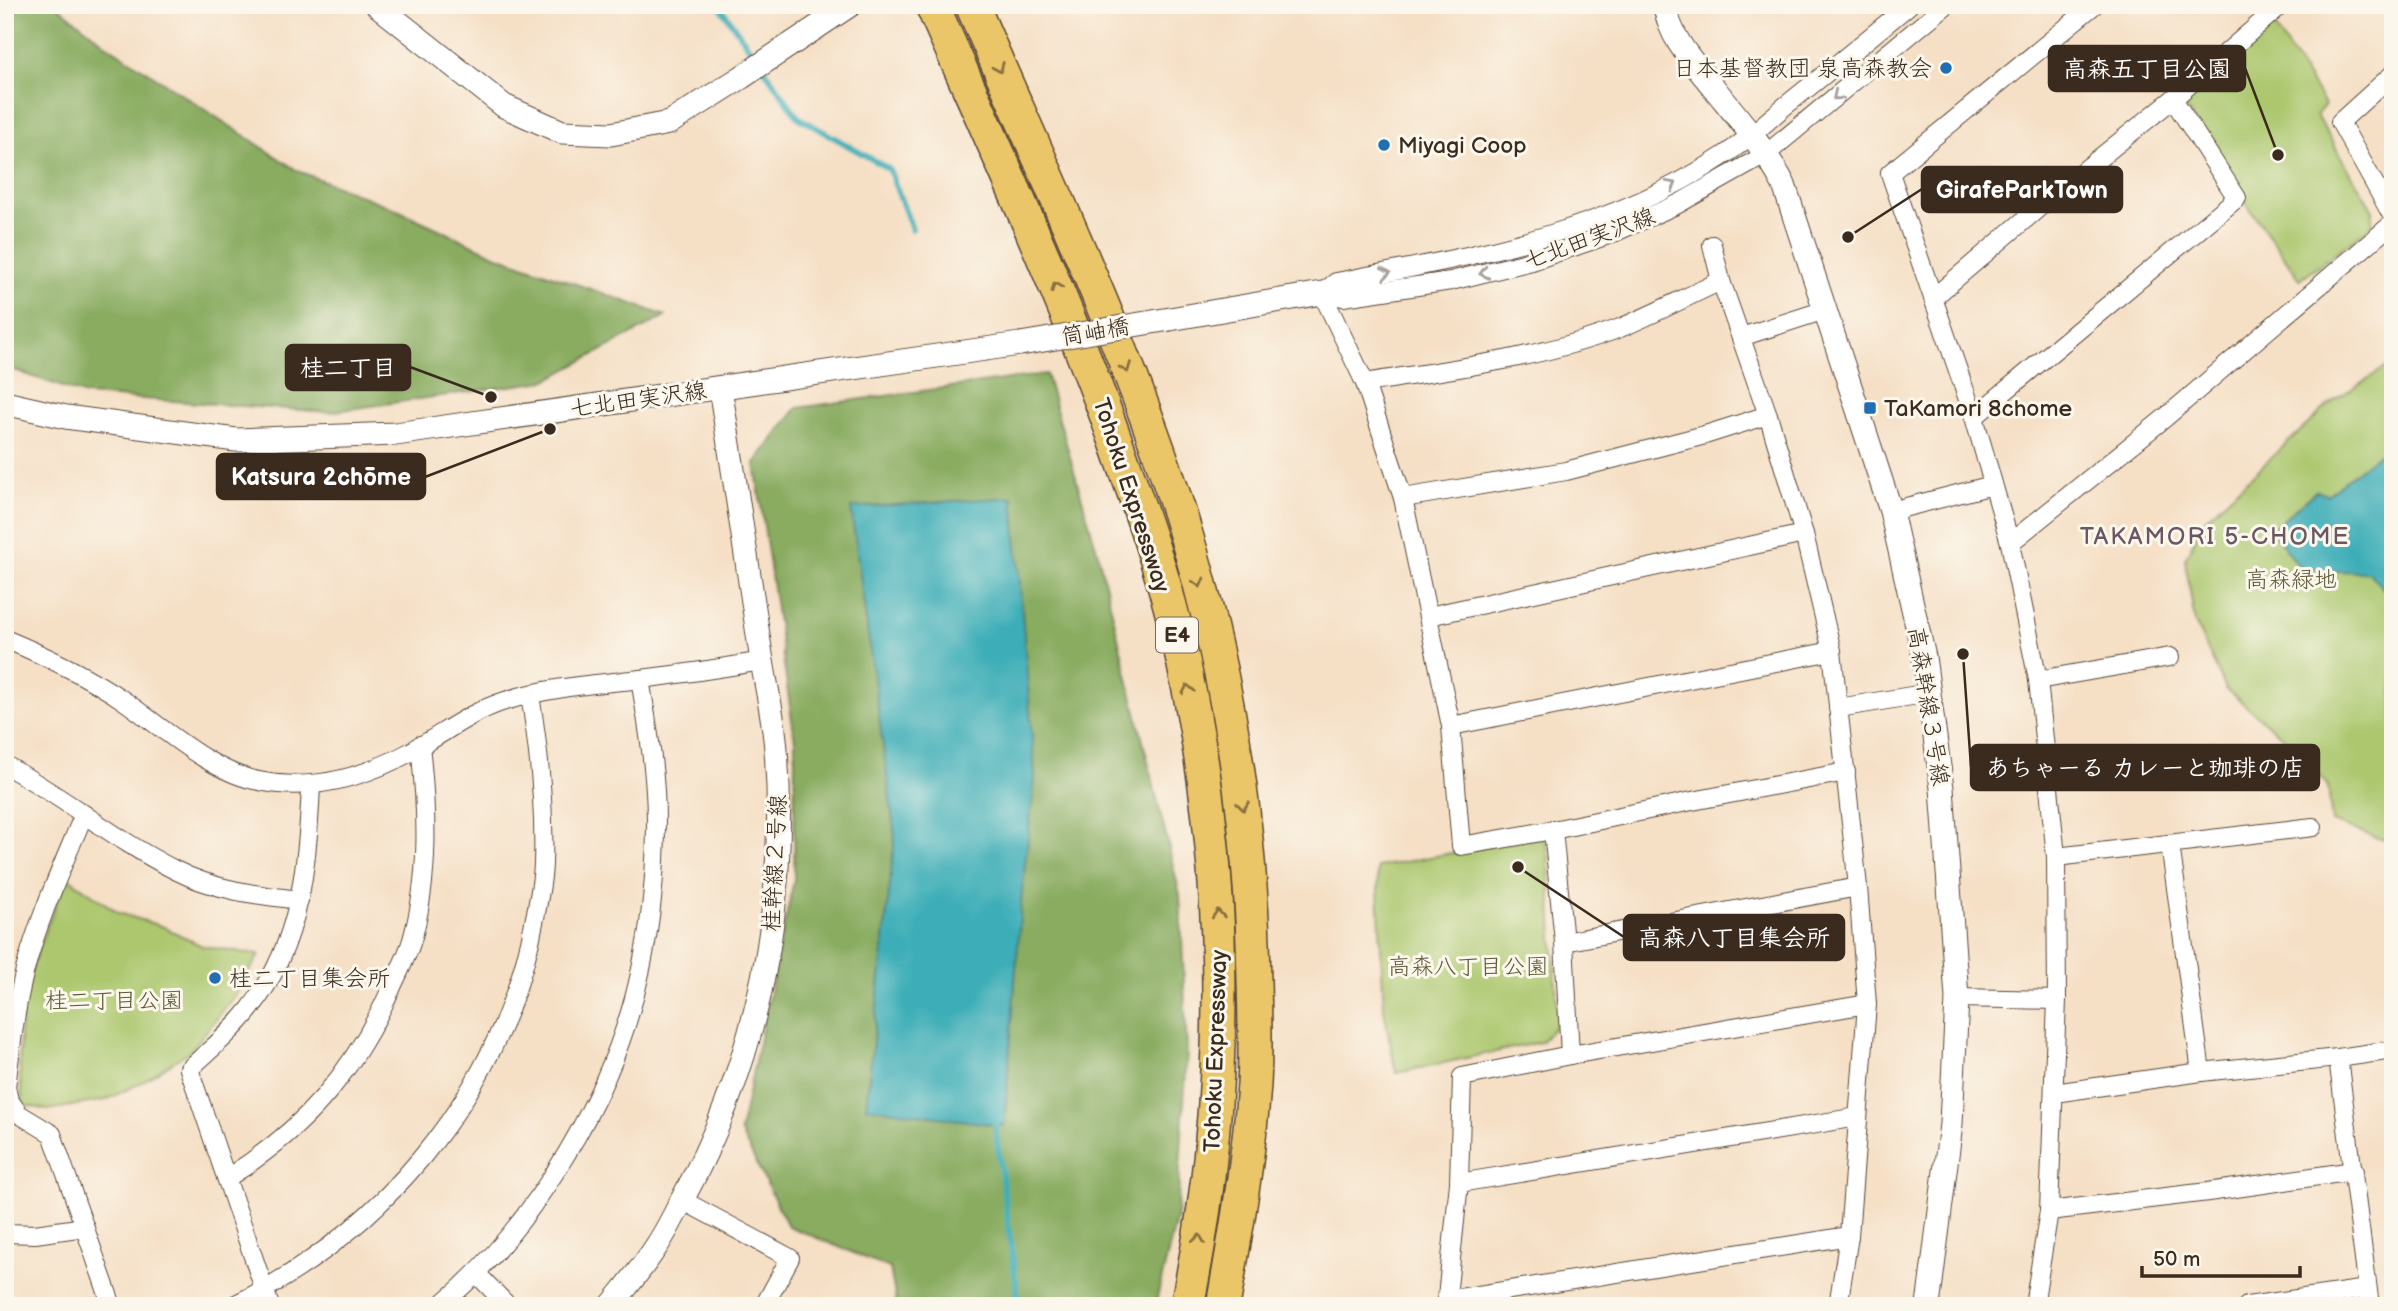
<svg xmlns="http://www.w3.org/2000/svg" width="2398" height="1311" font-family="'Balsamiq Sans','Klee One',sans-serif">
  <style>
    .green { fill: #acc76e; stroke: #747846; stroke-width: 2 }
    .forest { fill: #89ac61; stroke: #626b40; stroke-width: 2 }
    .water { fill: #3eaeb8; stroke: #3c6c6b; stroke-width: 2 }
    .lines { fill: none; stroke-linecap: round; stroke-linejoin: round }
    .stream { stroke: #3eaeb8; stroke-width: 6 }
    .minor-casing { stroke: #574537; stroke-width: 20 }
    .tertiary-casing { stroke: #574537; stroke-width: 25 }
    .motorway-casing { stroke: #574537; stroke-width: 36 }
    .minor { stroke: #fff; stroke-width: 18 }
    .tertiary { stroke: #fff; stroke-width: 23 }
    .motorway { stroke: #ebc669; stroke-width: 33 }
    .tertiary-bridge-casing { stroke: #574537; stroke-width: 25; stroke-linecap: butt }
    .tertiary-bridge { stroke: #fff; stroke-width: 23 }
    .oneway { stroke: #8a7040 }
    .oneway2 { stroke: #a79f9a }
    .poi-dot { fill: #1f6fb2; stroke: #fbf7ec; stroke-width: 2.5 }
    .labels { text-anchor: middle; stroke-width: 6; stroke-linejoin: round; paint-order: stroke }
    .shield { fill: #fbf7ec; stroke: #75685c; stroke-width: 2 }
    .shield-label { font-size: 21px; font-weight: bold; fill: #3b2a1e }
    .poi-label { font-size: 23px; fill: #3b2a1e; stroke: #fbf7ec; text-anchor: start }
    .street-label { font-size: 23px; fill: #3b2a1e; stroke: #fbf7ec }
    .park-label { font-size: 23px; fill: #5d5936; stroke: #fbf7ec }
    .neighbourhood-label { font-size: 24px; letter-spacing: 2px; fill: #6b5763; stroke: #fbf7ec }
    .leader { fill: none; stroke: #3b2a1e; stroke-width: 2.5 }
    .callout-dot { fill: #3b2a1e; stroke: #fbf7ec; stroke-width: 2.5 }
    .callout { fill: #3b2a1e; stroke: #3b2a1e; stroke-width: 2.5 }
    .callout-label { font-size: 24px; text-anchor: middle; font-weight: bold; fill: #fff }
  </style>
  <rect width="100%" height="100%" fill="#fbf7ec"/>
  <filter id="ink" filterUnits="userSpaceOnUse"><feTurbulence type="fractalNoise" baseFrequency=".0143" numOctaves="2"/><feDisplacementMap in="SourceGraphic" scale="14" xChannelSelector="R" yChannelSelector="G"/><feConvolveMatrix kernelMatrix="1 2 1 2 8 2 1 2 1" color-interpolation-filters="sRGB"/></filter>
  <filter id="wash" filterUnits="userSpaceOnUse"><feTurbulence type="fractalNoise" baseFrequency=".00686" numOctaves="4" result="noise"/><feDisplacementMap in="SourceGraphic" scale="28" xChannelSelector="R" yChannelSelector="G"/><feGaussianBlur stdDeviation="1.57" result="paint"/><feColorMatrix in="noise" values="0 0 0 0 0 0 0 0 0 0 0 0 0 0 0 0 0 1.4 0 .05"/><feComposite in="paint" operator="in"/></filter>
  <g filter="url(#wash)">
    <rect width="100%" height="100%" fill="#f5dfc5"/>
    <g class="green">
      <polygon points="2272,23 2325,105 2316,115 2373,210 2372,226 2300,279 2240,195 2184,105 2189,93"/>
      <polygon points="2393,363 2393,843 2332,822 2328,786 2298,750 2226,689 2195,623 2185,559 2203,521 2334,400"/>
      <polygon points="1542,836 1548,850 1558,1023 1541,1042 1396,1073 1384,1010 1377,867"/>
      <path d="M67 877 119 913 164 927 202 946 259 955 235 996 191 1050 144 1081 106 1100 48 1110 23 1105C19 1075 18 1043 22 1012 29 965 49 921 67 877Z"/>
    </g>
    <g class="forest">
      <polygon points="5,5 56,5 104,43 298,171 393,208 495,255 666,316 545,381 329,412 86,395 5,367"/>
      <polygon points="1046,374 1098,554 1180,895 1187,1052 1177,1216 1155,1306 897,1306 890,1268 788,1226 740,1131 794,880 795,741 755,463 797,408"/>
    </g>
    <g class="water">
      <polygon points="2393,442 2393,595 2388,594 2368,572 2302,570 2271,530 2317,490 2327,495"/>
      <polygon points="1013,497 1035,776 1022,892 1004,1126 866,1107 895,836 851,508"/>
    </g>
    <g class="lines">
      <g class="stream">
        <polyline points="719,5 798,117 889,169 912,229"/>
        <polyline points="994,1117 1019,1306"/>
      </g>
    </g>
  </g>
  <g filter="url(#ink)">
    <g class="lines">
      <g class="minor-casing">
        <g id="minor">
          <polyline points="2393,74 2340,122 2393,217"/>
          <polyline points="1712,245 1721,281 1768,415 1804,534 1832,651 1858,887 1867,1004 1849,1236 1838,1306"/>
          <polyline points="1322,293 1365,383 1403,498 1451,726 1461,846 1553,830 1564,942 1570,1055 1462,1077 1459,1183 1446,1306"/>
          <polyline points="1322,293 1343,297 1451,281 1532,261 1611,234 1678,204 1765,155 1946,5"/>
          <path d="M1322 293 1336 282C1470 257 1607 233 1723 156 1745 142 1765 123 1785 106 1827 73 1868 39 1909 5"/>
          <polyline points="1933,298 2056,193 2173,99 2281,5"/>
          <polyline points="1741,337 1825,310"/>
          <path d="M1365 383C1450 369 1539 359 1620 328 1654 314 1688 296 1721 281"/>
          <polyline points="1974,417 2237,198 2173,99"/>
          <polyline points="1403,498 1566,471 1705,435 1768,415"/>
          <polyline points="1891,511 1993,485"/>
          <polyline points="2010,543 2166,417 2393,223"/>
          <polyline points="1429,616 1804,534"/>
          <path d="M5 639C46 656 86 675 123 700 162 727 212 773 259 781 312 792 365 777 412 751 443 734 470 712 505 701 549 687 596 684 641 679 682 674 722 668 762 661"/>
          <polyline points="2038,680 2170,657"/>
          <polyline points="1838,708 1930,693"/>
          <polyline points="1451,726 1832,651"/>
          <path d="M5 765C64 797 115 840 175 870 214 890 256 895 299 900"/>
          <path d="M84 814C63 865 39 917 25 970 15 1009 11 1048 6 1087L9 1100 19 1114 52 1134 112 1306"/>
          <polyline points="1553,830 1687,802 1846,772"/>
          <polyline points="2170,844 2201,1072"/>
          <polyline points="2056,857 2313,827"/>
          <polyline points="1564,942 1858,887"/>
          <polyline points="1957,998 2057,1000"/>
          <polyline points="1570,1055 1867,1004"/>
          <polyline points="2338,1058 2370,1306"/>
          <polyline points="2054,1093 2201,1072 2338,1058 2393,1050"/>
          <path d="M227 1178C305 1129 353 1073 391 989 398 973 407 957 412 940 430 877 427 810 420 745"/>
          <polyline points="1459,1183 1858,1117"/>
          <polyline points="682,1200 790,1258 764,1306"/>
          <polyline points="2049,1211 2208,1192 2354,1171"/>
          <polyline points="5,1233 35,1234 85,1227"/>
          <polyline points="476,1273 508,1306"/>
          <polyline points="1447,1300 1849,1236"/>
          <path d="M232 1306C379 1235 492 1102 530 942 535 916 542 890 543 864 545 807 539 750 530 695"/>
          <path d="M270 1306 189 1069C210 1050 232 1032 250 1009 301 944 308 862 311 784"/>
          <path d="M440 1306C535 1227 616 1090 641 969 651 922 656 870 656 821 656 774 648 726 640 679"/>
          <polyline points="2034,1306 2049,1211 2057,1000 2056,857 2038,680 2010,543 1974,417 1890,173 2094,5"/>
          <polyline points="2247,1306 2367,1289"/>
        </g>
      </g>
      <g class="tertiary-casing">
        <g id="tertiary">
          <polyline points="377,5 504,106 562,132 611,134 669,123 742,77 850,5"/>
          <path d="M1665 5C1669 38 1694 63 1714 88 1739 119 1766 150 1784 185L1891 511 1924 657 1942 788 1957 998 1951 1124 1928 1306"/>
          <polyline points="1170,319 1322,293"/>
          <polyline points="5,403 66,417 236,440 396,434 1020,344"/>
          <path d="M611 1306C627 1286 643 1267 656 1247 666 1232 674 1216 682 1200 758 1060 788 909 776 750 774 720 767 690 762 661 748 570 735 479 720 388"/>
        </g>
      </g>
      <g class="motorway-casing">
        <g id="motorway">
          <path d="M932 5C998 154 1067 302 1121 456 1141 512 1161 568 1175 625 1229 852 1234 1077 1187 1306"/>
          <path d="M972 5C1045 174 1127 345 1182 521 1228 671 1252 826 1254 982 1255 1016 1256 1050 1254 1084 1249 1158 1236 1233 1223 1306"/>
        </g>
      </g>
      <use href="#minor" class="minor"/>
      <use href="#tertiary" class="tertiary"/>
      <use href="#motorway" class="motorway"/>
      <g class="tertiary-bridge-casing">
        <polyline id="tertiary-bridge" points="1020,344 1170,319"/>
      </g>
      <use href="#tertiary-bridge" class="tertiary-bridge"/>
    </g>
    <defs><path id="oneway-chevron" d="M-2-3.5L2.5 0L-2 3.5" fill="none" stroke-width="1.6" stroke-linecap="round" stroke-linejoin="round" transform="scale(1.75)"/></defs>
    <g class="oneway">
      <use href="#oneway-chevron" transform="translate(999 68) rotate(67)"/>
      <use href="#oneway-chevron" transform="translate(1056 287) rotate(-113)"/>
      <use href="#oneway-chevron" transform="translate(1126 368) rotate(69)"/>
      <use href="#oneway-chevron" transform="translate(1199 583) rotate(75)"/>
      <use href="#oneway-chevron" transform="translate(1188 689) rotate(-102)"/>
      <use href="#oneway-chevron" transform="translate(1243 806) rotate(83)"/>
      <use href="#oneway-chevron" transform="translate(1218 914) rotate(-95)"/>
      <use href="#oneway-chevron" transform="translate(1199 1239) rotate(-81)"/>
    </g>
    <g class="oneway2">
      <use href="#oneway-chevron" transform="translate(1837 96) rotate(140)"/>
      <use href="#oneway-chevron" transform="translate(1672 185) rotate(-29)"/>
      <use href="#oneway-chevron" transform="translate(1386 273) rotate(-11)"/>
      <use href="#oneway-chevron" transform="translate(1484 273) rotate(166)"/>
    </g>
  </g>
  <g class="poi-dot">
    <circle cx="1946" cy="68" r="7"/>
    <circle cx="1384" cy="145" r="7"/>
    <rect x="1863" y="401" width="14" height="14" rx="3.5"/>
    <circle cx="215" cy="978" r="7"/>
  </g>
  <g class="labels">
    <rect class="shield" x="1156" y="617.5" width="42" height="35" rx="5"/>
    <g class="shield-label">
      <text x="1177" y="642">E4</text>
    </g>
    <g class="poi-label">
      <text x="1932" y="76" text-anchor="end">日本基督教団 泉高森教会</text>
      <text x="1398" y="153">Miyagi Coop</text>
      <text x="1884" y="416">TaKamori 8chome</text>
      <text x="229" y="986">桂二丁目集会所</text>
    </g>
    <g class="street-label">
      <text transform="translate(1589 238) rotate(-20)" y="8">七北田実沢線</text>
      <text transform="translate(1095 331) rotate(-10)" y="8">筒岫橋</text>
      <text transform="translate(638 399) rotate(-8)" y="8">七北田実沢線</text>
      <text transform="translate(1132 495) rotate(72)" y="8">Tohoku Expressway</text>
      <text transform="translate(1929 706) rotate(81)" y="8">高森幹線３号線</text>
      <text transform="translate(774 863) rotate(-87)" y="8">桂幹線２号線</text>
      <text transform="translate(1215 1051) rotate(-88)" y="8">Tohoku Expressway</text>
    </g>
    <g class="park-label">
      <text x="2291" y="587">高森緑地</text>
      <text x="1468" y="974">高森八丁目公園</text>
      <text x="114" y="1008">桂二丁目公園</text>
    </g>
    <g class="neighbourhood-label">
      <text x="2215" y="544">TAKAMORI 5-CHOME</text>
    </g>
  </g>
  <path class="leader" d="M2278 155L2245 68M1848 237L1922 189M491 397L410 367M550 429L425 477M1963 654L1971 767M1518 867L1624 937"/>
  <g class="callout-dot">
    <circle cx="2278" cy="155" r="7"/>
    <circle cx="1848" cy="237" r="7"/>
    <circle cx="491" cy="397" r="7"/>
    <circle cx="550" cy="429" r="7"/>
    <circle cx="1963" cy="654" r="7"/>
    <circle cx="1518" cy="867" r="7"/>
  </g>
  <g class="callout">
    <rect x="2049" y="46" width="196" height="45" rx="7"/>
    <rect x="1922" y="167" width="200" height="45" rx="7"/>
    <rect x="286" y="345" width="124" height="45" rx="7"/>
    <rect x="217" y="454" width="208" height="45" rx="7"/>
    <rect x="1971" y="745" width="348" height="45" rx="7"/>
    <rect x="1624" y="915" width="220" height="45" rx="7"/>
  </g>
  <g class="callout-label">
    <text x="2147" y="77">高森五丁目公園</text>
    <text x="2022" y="198">GirafeParkTown</text>
    <text x="348" y="376">桂二丁目</text>
    <text x="321" y="485">Katsura 2chōme</text>
    <text x="2145" y="776">あちゃーる カレーと珈琲の店</text>
    <text x="1734" y="946">高森八丁目集会所</text>
  </g>
  <rect width="2398" height="1311" fill="none" stroke="#fbf7ec" stroke-width="28"/>
  <path d="M2142 1266v10h158v-10" fill="none" stroke="#3b2a1e" stroke-width="3.5"/>
  <text x="2153" y="1266" font-size="21" fill="#3b2a1e" stroke="#fbf7ec" stroke-width="5" paint-order="stroke">50 m</text>
</svg>
